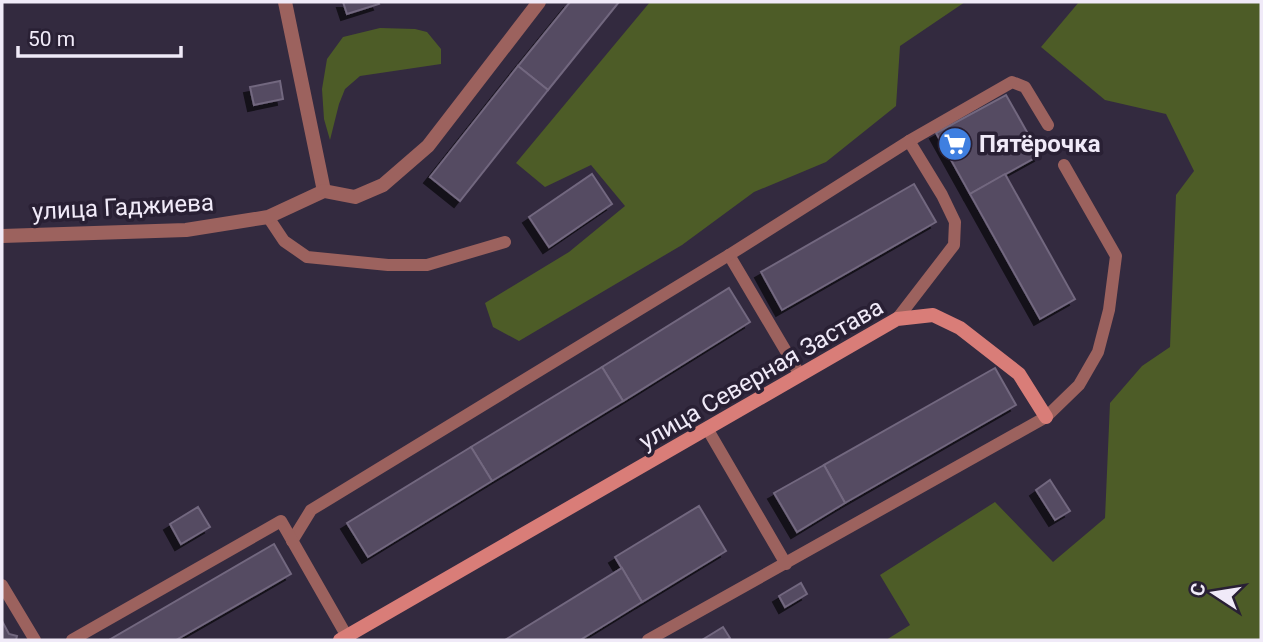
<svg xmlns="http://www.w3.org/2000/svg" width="1263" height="642" font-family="Roboto,sans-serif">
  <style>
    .green { fill: #4d5c27 }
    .building { fill: #554b62; stroke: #72677f; stroke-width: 2; filter: url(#shadow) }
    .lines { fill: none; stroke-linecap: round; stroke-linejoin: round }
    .lane { stroke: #9c625e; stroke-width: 12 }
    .street { stroke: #9c625e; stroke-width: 14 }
    .secondary { stroke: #d97d78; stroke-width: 14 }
    .labels { text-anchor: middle; stroke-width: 7; stroke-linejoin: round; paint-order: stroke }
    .poi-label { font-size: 24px; font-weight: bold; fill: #f0eaf8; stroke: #292034; text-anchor: start }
    .street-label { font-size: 24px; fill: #f0eaf8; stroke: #292034 }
  </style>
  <defs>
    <filter id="shadow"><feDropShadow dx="-6" dy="6" stdDeviation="0" flood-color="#0009"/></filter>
  </defs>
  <rect width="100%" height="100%" fill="#332a3f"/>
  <g class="green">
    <polygon points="650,2 965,2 900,46 896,106 826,162 754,192 682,245 519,341 493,327 485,303 569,252 625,206 591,165 545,187 516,163"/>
    <polygon points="1079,2 1261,2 1261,640 886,640 910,625 880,575 995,502 1053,562 1105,518 1110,403 1142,366 1170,347 1176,195 1194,171 1166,114 1105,100 1041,47"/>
    <polygon points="380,28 415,29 427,32 441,49 441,64 360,76 345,89 339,104 330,140 324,119 322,89 327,59 343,37"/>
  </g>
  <g class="building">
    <polygon points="343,2 378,2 379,4 347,14"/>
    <polygon points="570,2 619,2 548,90 518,66"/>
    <polygon points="518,66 548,90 460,201 430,177"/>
    <polygon points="280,81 283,99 254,105 250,87"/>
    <polygon points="1006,95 1040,155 970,194 936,133"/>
    <polygon points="592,174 612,204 549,247 529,217"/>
    <polygon points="1005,174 1075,299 1040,319 970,194"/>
    <polygon points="914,184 936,222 782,310 761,272"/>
    <polygon points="729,288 750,322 623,401 602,367"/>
    <polygon points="602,367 623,401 492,481 471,447"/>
    <polygon points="995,368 1016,405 845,503 824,465"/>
    <polygon points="471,447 492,481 368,557 347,523"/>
    <polygon points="824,465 845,503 797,532 774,493"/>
    <polygon points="1050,480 1070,511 1055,520 1036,490"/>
    <polygon points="699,506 726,551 642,602 615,557"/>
    <polygon points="198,507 210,527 181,544 170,524"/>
    <polygon points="274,544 291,574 176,640 109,640"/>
    <polygon points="622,568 642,602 600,628 580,640 505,640"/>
    <polygon points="801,583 807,594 785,607 779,596"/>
    <polygon points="2,621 9,634 17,636 16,640 2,640"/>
    <polygon points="723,627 730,638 726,640 702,640"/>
  </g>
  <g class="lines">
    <g class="lane">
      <polyline points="268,217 284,241 307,257 388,265 427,265 505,242"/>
      <polyline points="729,255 800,375"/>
      <polyline points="897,319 954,245 955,222 942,195 909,141 1012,82 1025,87 1048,125"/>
      <polyline points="708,430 786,564"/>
      <polyline points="292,541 311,510 729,255 909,141"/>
      <polyline points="2,585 35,640"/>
      <polyline points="72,640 281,521 349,640"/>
      <polyline points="648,640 1046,417 1079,385 1098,352 1109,310 1116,256 1064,165"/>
    </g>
    <g class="street">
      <polyline points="285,2 324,191"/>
      <polyline points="2,236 186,230 268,217 324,191 355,197 383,185 428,146 539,2"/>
    </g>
    <polyline class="secondary" points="340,640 897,319 933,315 960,328 1019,374 1046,417"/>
  </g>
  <defs>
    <g id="supermarket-disc" transform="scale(1.75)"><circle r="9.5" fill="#3f7fe0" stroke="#292034"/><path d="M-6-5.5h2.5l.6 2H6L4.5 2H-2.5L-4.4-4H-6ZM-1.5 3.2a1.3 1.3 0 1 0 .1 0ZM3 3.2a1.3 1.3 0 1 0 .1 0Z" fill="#fff"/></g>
  </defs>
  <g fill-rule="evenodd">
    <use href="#supermarket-disc" x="955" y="144"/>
  </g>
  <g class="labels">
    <g class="poi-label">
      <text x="979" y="152">Пятёрочка</text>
    </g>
    <g class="street-label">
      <text transform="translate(123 207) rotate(-3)" y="8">улица Гаджиева</text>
      <text transform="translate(761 374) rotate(-30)" y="8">улица Северная Застава</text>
    </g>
  </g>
  <rect width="1263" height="642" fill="none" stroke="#f0eaf8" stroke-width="7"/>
  <g transform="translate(1214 593) rotate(282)" stroke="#292034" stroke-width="5" paint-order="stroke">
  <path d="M0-5L12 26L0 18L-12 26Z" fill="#f0eaf8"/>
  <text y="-10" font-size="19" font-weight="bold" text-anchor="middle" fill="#f0eaf8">С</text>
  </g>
  <path d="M18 46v10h163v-10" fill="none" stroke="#f0eaf8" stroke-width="3.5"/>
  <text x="28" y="46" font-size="21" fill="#f0eaf8" stroke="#292034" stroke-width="5" paint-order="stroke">50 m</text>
</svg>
